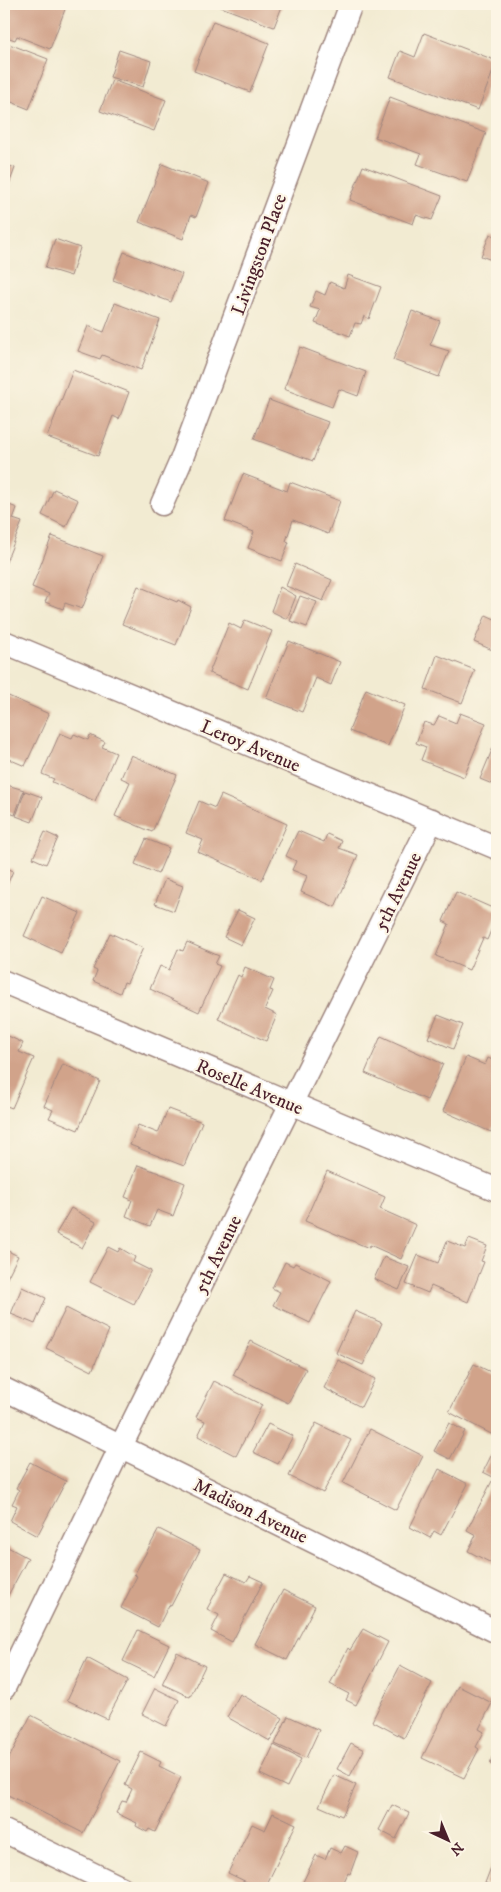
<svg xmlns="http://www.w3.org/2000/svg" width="501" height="1892" font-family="'IM FELL DW Pica',serif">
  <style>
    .building { fill: #d1a38a }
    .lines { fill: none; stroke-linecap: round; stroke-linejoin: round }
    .minor-casing { stroke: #9e857e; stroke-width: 25 }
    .minor { stroke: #fff; stroke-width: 22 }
    .labels { text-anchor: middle; stroke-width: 4.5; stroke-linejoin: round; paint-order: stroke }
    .street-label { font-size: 19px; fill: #4a1f2b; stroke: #fcf5e5 }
  </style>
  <rect width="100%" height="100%" fill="#fcf5e5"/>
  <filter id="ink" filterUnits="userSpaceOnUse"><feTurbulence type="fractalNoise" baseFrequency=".02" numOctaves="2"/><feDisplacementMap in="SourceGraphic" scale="10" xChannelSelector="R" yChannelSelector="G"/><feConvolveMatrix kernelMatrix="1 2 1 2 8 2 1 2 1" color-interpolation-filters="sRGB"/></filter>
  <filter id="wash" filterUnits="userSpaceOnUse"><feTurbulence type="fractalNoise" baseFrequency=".0096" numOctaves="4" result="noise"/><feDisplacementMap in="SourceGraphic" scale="20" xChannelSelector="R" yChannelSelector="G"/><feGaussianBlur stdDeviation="1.12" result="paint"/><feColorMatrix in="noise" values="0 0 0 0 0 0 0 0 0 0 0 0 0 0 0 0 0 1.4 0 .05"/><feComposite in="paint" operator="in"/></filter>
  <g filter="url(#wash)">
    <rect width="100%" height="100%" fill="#f2ebd2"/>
    <g id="blocks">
      <g class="building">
        <polygon points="4,4 67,4 50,49 17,36 15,40 4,36"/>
        <polygon points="213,4 283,4 274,27"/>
        <polygon points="213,21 269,43 250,92 194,71"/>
        <polygon points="424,33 497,61 478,110 390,77 400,51 415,57"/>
        <polygon points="4,42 48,59 29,109 4,99"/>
        <polygon points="119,50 151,61 143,87 110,77"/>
        <polygon points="112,80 166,100 154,131 100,111"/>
        <polygon points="390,97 486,133 467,182 417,164 421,154 375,137"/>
        <polygon points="4,164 15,168 4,198"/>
        <polygon points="162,164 209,183 196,217 191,215 183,239 139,222"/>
        <polygon points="363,166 442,196 432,220 416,215 413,224 350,200"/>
        <polygon points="490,234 497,237 497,262 481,256"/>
        <polygon points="55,239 80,248 71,276 45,268"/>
        <polygon points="124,252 182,274 171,302 113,280"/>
        <polygon points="348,275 381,287 369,319 364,316 361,324 355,323 350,336 315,323 320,310 310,307 316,291 325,295 330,282 344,288"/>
        <polygon points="115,303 160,320 141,370 102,355 100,359 78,351 88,326 104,332"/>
        <polygon points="412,311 440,321 430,345 449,351 439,377 393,360"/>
        <polygon points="300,347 366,372 358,396 339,389 332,407 284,389"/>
        <polygon points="73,370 129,392 119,419 113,416 98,456 47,437"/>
        <polygon points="269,400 328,422 313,461 254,439"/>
        <polygon points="243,474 287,491 290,482 340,501 328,534 293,520 286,541 289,542 282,561 248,548 254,532 225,521"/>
        <polygon points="54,489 78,500 66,527 42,515"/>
        <polygon points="4,503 17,508 13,519 22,522 4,567"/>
        <polygon points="52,536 103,556 82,609 65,603 63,609 45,602 49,594 32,587"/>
        <polygon points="295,564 332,580 323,601 286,586"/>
        <polygon points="138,586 177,602 178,600 191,607 176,645 122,624"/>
        <polygon points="280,587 296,596 287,619 271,611"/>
        <polygon points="300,596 317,602 307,627 290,621"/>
        <polygon points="486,615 497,620 497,652 474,642"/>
        <polygon points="245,620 272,631 248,689 209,673 229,623 241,629"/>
        <polygon points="289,641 340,662 331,685 316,678 302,712 266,698"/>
        <polygon points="437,655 475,670 462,703 425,689"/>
        <polygon points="366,689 405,705 388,746 349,731"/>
        <polygon points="4,694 49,714 25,766 4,757"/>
        <polygon points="460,713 486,723 464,777 421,760 426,747 416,743 424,722 434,725 439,716 456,723"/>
        <polygon points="60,733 72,738 74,734 88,740 90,735 105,742 102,747 116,753 95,801 52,782 54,779 42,774"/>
        <polygon points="497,738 497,786 480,779"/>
        <polygon points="131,755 177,775 152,832 115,816 130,782 121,778"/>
        <polygon points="7,785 24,790 15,815 4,811 4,793"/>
        <polygon points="25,791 42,797 32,822 16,816"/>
        <polygon points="221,795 287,824 262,880 198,852 203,840 186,833 199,801 215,808"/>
        <polygon points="298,831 324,842 327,834 342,841 339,848 358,855 335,907 301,892 307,876 292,870 296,861 286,856"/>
        <polygon points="45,832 58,838 46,864 33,858"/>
        <polygon points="146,839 169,848 158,874 135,864"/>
        <polygon points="4,866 13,871 4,892"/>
        <polygon points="165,879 183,886 174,911 155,904"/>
        <polygon points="456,892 497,910 497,916 487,940 483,938 469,970 436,956 449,924 443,921"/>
        <polygon points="42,896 80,913 61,953 24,936"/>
        <polygon points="238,910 255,918 241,945 224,937"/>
        <polygon points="110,933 143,948 127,983 124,982 120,993 93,981 97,971 93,969"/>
        <polygon points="187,942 219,956 215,964 220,966 199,1012 150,989 160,966 169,970 178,949 183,951"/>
        <polygon points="245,967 274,980 270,990 273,991 265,1009 277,1015 266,1041 218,1019 238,975 241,977"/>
        <polygon points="438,1015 463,1025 453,1049 428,1038"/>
        <polygon points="4,1034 23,1043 19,1052 34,1058 12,1108 4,1105"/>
        <polygon points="381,1036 443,1064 427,1100 365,1073"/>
        <polygon points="466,1057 485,1065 488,1058 497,1062 497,1118 491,1132 443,1111"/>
        <polygon points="63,1064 100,1081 78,1130 49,1118 53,1110 44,1106"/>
        <polygon points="168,1109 202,1122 184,1166 130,1145 138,1125 158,1133"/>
        <polygon points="138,1165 185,1183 173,1216 157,1210 150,1226 126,1216 132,1200 125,1197"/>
        <polygon points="327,1171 385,1197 380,1209 416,1225 401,1259 370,1245 369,1248 305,1221"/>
        <polygon points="71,1208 96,1222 82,1248 56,1234"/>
        <polygon points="469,1239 487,1246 481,1261 484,1262 468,1302 431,1286 428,1293 406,1284 418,1255 438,1263 447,1241 465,1248"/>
        <polygon points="108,1247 118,1252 120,1248 135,1257 133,1262 151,1271 134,1304 90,1282"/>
        <polygon points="4,1249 18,1256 4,1284"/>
        <polygon points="384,1257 409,1267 399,1290 374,1279"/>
        <polygon points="285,1262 293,1266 295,1263 331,1281 310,1323 273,1305 280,1292 272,1288"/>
        <polygon points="22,1287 46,1298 35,1324 11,1314"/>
        <polygon points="66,1308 109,1330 92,1371 46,1348"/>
        <polygon points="355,1311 382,1323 363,1365 336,1353"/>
        <polygon points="251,1341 306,1369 288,1403 233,1375"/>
        <polygon points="338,1360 375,1379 361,1407 324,1388"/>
        <polygon points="474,1364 497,1375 494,1381 497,1383 497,1437 449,1412"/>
        <polygon points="214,1381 262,1405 236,1456 198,1436 205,1421 196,1417"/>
        <polygon points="316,1423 351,1440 323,1493 289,1476"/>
        <polygon points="449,1423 465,1431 450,1459 434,1451"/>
        <polygon points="268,1424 293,1436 278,1464 253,1452"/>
        <polygon points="370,1429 423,1456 396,1510 343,1483"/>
        <polygon points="497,1444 497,1479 483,1472"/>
        <polygon points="30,1462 66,1481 37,1536 10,1521 17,1506 12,1504 19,1490 16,1488"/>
        <polygon points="439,1469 468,1484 441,1535 434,1531 430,1538 410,1527"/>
        <polygon points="492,1481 497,1484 497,1566 468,1551 476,1535 467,1530"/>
        <polygon points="159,1529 200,1550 171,1606 169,1605 158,1627 121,1608 137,1576 134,1575"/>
        <polygon points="4,1545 28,1558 4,1603"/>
        <polygon points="226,1573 246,1582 250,1576 263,1582 232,1642 211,1631 219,1615 207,1609"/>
        <polygon points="283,1590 315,1606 287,1660 255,1644"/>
        <polygon points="363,1629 388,1642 356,1705 346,1700 349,1694 330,1684 348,1648 350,1650"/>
        <polygon points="138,1630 169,1645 154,1676 123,1661"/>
        <polygon points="177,1652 205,1666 190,1697 162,1684"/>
        <polygon points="87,1658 128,1680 107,1719 67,1700"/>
        <polygon points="400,1666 432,1683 404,1738 372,1721"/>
        <polygon points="458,1686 492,1703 479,1729 484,1732 476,1747 479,1749 464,1778 422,1758"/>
        <polygon points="155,1688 179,1700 166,1726 142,1714"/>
        <polygon points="240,1694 283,1718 270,1741 227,1717"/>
        <polygon points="31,1715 120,1761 83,1833 4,1793 4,1768"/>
        <polygon points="288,1716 319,1730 306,1758 275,1744"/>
        <polygon points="497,1742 497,1766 490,1764"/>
        <polygon points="351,1743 364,1750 350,1776 337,1769"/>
        <polygon points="274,1745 301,1759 287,1787 260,1774"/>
        <polygon points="141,1752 161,1762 159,1766 181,1777 155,1832 149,1829 147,1832 136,1826 137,1823 116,1813 122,1801 126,1802 132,1789 125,1785"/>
        <polygon points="334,1775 356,1785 342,1816 319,1806"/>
        <polygon points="392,1805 409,1813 396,1839 379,1830"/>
        <polygon points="273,1813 296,1824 265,1888 259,1888 228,1873 252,1824 265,1830"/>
        <polygon points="345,1846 358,1852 350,1874 348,1873 341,1888 300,1888 316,1855 325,1859 330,1848 341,1853"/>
        <polygon points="495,1857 497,1858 497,1887 485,1883"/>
      </g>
    </g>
  </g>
  <g filter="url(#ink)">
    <use href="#blocks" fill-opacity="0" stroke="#9e857e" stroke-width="1"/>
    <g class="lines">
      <g class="minor-casing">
        <g id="minor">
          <polyline points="162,504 180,463 351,4"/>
          <polyline points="4,642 497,848"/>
          <polyline points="4,982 497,1190"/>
          <polyline points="4,1389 497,1632"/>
          <polyline points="4,1688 121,1446 432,820"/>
          <polyline points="4,1831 122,1888"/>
        </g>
      </g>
      <use href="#minor" class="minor"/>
    </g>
  </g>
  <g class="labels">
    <g class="street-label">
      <text transform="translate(258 254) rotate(-70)" y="7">Livingston Place</text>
      <text transform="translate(251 745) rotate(23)" y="7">Leroy Avenue</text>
      <text transform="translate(397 891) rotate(-64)" y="7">5th Avenue</text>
      <text transform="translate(250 1086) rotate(23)" y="7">Roselle Avenue</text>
      <text transform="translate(217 1254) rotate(-64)" y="7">5th Avenue</text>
      <text transform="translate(251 1510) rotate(26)" y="7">Madison Avenue</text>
    </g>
  </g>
  <rect width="501" height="1892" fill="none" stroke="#fcf5e5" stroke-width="20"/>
  <g transform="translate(448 1840) rotate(136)" stroke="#fcf5e5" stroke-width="4" paint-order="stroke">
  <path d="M0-4L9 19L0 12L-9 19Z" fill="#4a1f2b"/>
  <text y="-8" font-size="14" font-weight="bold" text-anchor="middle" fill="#4a1f2b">N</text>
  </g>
</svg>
